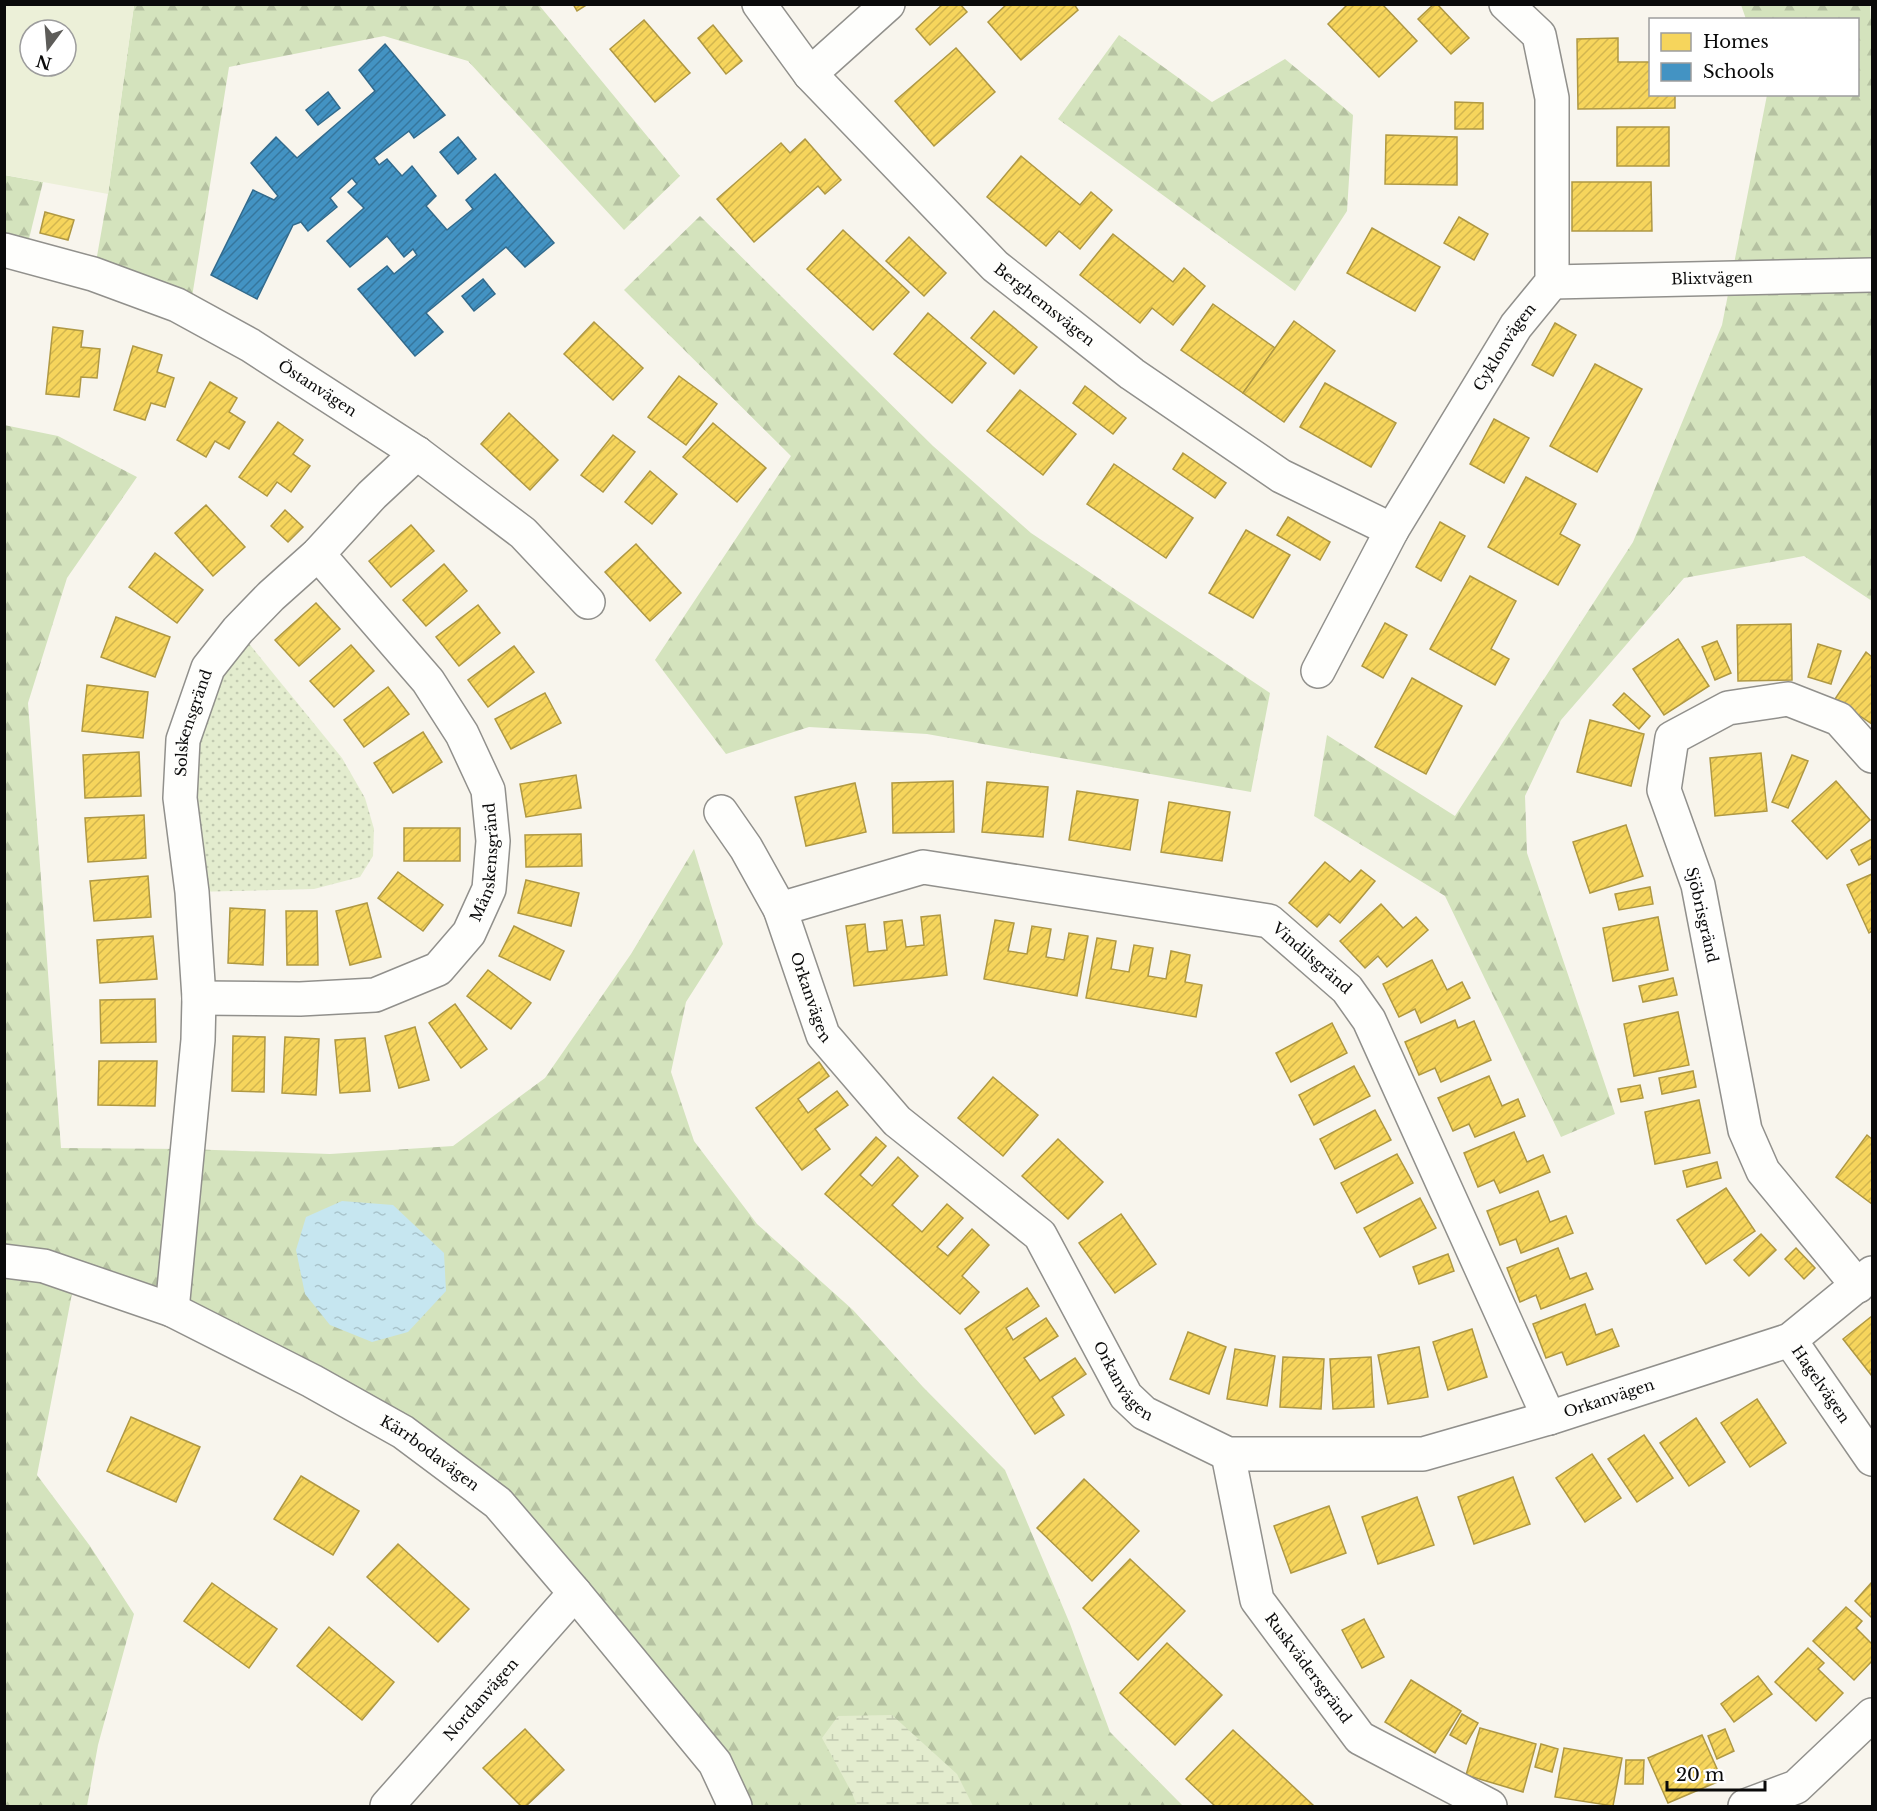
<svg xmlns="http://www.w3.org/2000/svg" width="1877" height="1811" font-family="'Libre Baskerville',serif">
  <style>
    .grass { fill: url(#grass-dots) }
    .forest { fill: url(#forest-firs) }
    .wetland { fill: url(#wetland-marsh) }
    .pitch { fill: #ecf0d8; fill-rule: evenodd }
    .water { fill: url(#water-ripples) }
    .homes { fill: url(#homes-hatch); stroke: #af9843; stroke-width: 1.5 }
    .schools { fill: url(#schools-hatch); stroke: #326a8c; stroke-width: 1.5 }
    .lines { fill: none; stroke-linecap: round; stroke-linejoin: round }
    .street-casing { stroke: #91908c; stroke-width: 36 }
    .street { stroke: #fefefc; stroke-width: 33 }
    .labels { text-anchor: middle; stroke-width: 6; stroke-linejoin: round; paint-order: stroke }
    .street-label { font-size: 15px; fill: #0a0a0a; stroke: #fff }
  </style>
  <defs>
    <pattern id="grass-dots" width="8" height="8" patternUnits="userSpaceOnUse" patternTransform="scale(1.5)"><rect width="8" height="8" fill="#e3ecce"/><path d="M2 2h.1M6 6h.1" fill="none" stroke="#c1c9b0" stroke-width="1.8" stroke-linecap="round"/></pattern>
    <pattern id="forest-firs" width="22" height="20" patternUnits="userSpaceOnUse" patternTransform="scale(1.5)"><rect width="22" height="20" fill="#d4e3bd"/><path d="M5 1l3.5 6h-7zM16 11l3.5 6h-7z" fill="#b5c1a1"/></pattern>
    <pattern id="wetland-marsh" width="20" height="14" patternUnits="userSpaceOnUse" patternTransform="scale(1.5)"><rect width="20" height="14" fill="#e3ecce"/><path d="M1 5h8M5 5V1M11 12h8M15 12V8" fill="none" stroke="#c1c9b0"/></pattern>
    <pattern id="water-ripples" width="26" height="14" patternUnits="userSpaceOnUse" patternTransform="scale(1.5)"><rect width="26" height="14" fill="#c6e6f0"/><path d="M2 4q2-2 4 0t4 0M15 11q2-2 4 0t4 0" fill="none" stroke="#a9c4cc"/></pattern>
    <pattern id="homes-hatch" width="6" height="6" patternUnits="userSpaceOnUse" patternTransform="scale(1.5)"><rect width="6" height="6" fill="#f6d55c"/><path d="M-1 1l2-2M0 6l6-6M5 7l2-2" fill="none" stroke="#d2b64f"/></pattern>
    <pattern id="schools-hatch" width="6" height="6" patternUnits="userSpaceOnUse" patternTransform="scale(1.5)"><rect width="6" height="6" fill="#4393c3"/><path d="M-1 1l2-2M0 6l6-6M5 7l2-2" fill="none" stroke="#36769d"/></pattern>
  </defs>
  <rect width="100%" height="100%" fill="#f8f5ed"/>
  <polygon class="grass" points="238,630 342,758 365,798 374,829 373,856 360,877 314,889 192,892 180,798"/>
  <g class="forest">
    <polygon points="134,5 539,5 680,176 624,230 468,61 384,36 229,67 192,297 96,262 108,194"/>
    <polygon points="1741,5 1870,5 1872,40 1872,601 1804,556 1684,578 1561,720 1525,796 1527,853 1615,1114 1561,1137 1445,896 1314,816 1327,735 1455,816 1633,542 1722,325 1767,95 1858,94 1858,20 1746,19"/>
    <polygon points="1119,35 1212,102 1285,59 1353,115 1347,211 1295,291 1058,119"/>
    <polygon points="4,175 43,182 25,255 5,250"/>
    <polygon points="700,216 933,446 1031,533 1270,693 1251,792 927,734 809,727 726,754 655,660 791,456 624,290"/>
    <polygon points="4,425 58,436 137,477 67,578 28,703 61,1148 187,1149 330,1154 453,1146 545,1078 631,954 694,849 723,944 686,1002 671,1072 694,1141 757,1224 853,1310 923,1387 1005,1470 1070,1624 1110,1732 1183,1806 735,1806 575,1593 403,1432 75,1278 37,1475 90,1546 134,1614 98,1745 87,1806 5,1806"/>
  </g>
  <polygon class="wetland" points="892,1715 957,1774 973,1806 857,1806 852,1793 822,1738 838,1716"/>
  <path class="pitch" d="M4 5H134L108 194 5 175ZM30 30H66V66H30Z"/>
  <polygon class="water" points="342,1201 393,1205 444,1253 446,1291 408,1332 372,1342 330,1325 305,1294 296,1250 306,1217"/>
  <g class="homes">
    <polygon points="573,4 588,4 577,11"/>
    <polygon points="943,4 960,4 967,12 930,45 916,29"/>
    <polygon points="1007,4 1074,4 1078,10 1021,60 988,22"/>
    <polygon points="1348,4 1382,4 1417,41 1379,77 1328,24"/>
    <polygon points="1434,4 1437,4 1469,38 1451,54 1418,19"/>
    <polygon points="644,20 690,73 655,102 610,49"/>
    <polygon points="713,25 742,61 726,74 698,38"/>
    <polygon points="1618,38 1618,62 1650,62 1650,94 1675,94 1675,108 1578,109 1577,39"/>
    <polygon points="956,48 995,92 934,146 895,101"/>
    <polygon points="1455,102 1483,103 1483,129 1455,129"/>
    <rect x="1617" y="127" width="52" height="39"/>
    <polygon points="1386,135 1457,137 1457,185 1385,184"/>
    <polygon points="805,139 841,180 825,194 818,186 754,242 717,199 781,143 790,153"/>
    <polygon points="1021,156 1080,205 1091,192 1112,210 1080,249 1059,231 1046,246 987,197"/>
    <polygon points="1572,182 1651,182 1652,231 1572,231"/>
    <polygon points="45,212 74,220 68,240 40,233"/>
    <polygon points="1459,217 1488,234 1474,260 1444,243"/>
    <polygon points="1372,228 1440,267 1415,311 1347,273"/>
    <polygon points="843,230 909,292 873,330 807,269"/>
    <polygon points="1113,234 1173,282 1184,268 1205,286 1173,325 1152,308 1140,323 1080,275"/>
    <polygon points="909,237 946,273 924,296 886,261"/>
    <polygon points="1213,304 1275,348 1243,393 1181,350"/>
    <polygon points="994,311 1037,347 1014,374 971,338"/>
    <polygon points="928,313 986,363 952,403 894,354"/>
    <polygon points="1294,321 1335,351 1284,422 1243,393"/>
    <polygon points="594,322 643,368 613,400 564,354"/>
    <polygon points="1555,323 1576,335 1553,376 1532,365"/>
    <polygon points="53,327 83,331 81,347 100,349 97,378 81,377 79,397 46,394"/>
    <polygon points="133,346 162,355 157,372 174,378 165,407 151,403 145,420 114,410"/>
    <polygon points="1595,364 1642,389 1597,472 1550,446"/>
    <polygon points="679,376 717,404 686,445 648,417"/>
    <polygon points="210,382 237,398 229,412 245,422 229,449 215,441 206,457 177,440"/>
    <polygon points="1325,383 1396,423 1371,467 1300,427"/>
    <polygon points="1085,386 1126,418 1113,434 1073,403"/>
    <polygon points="1020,390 1076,434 1043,475 987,431"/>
    <polygon points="509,413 558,460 530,490 481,444"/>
    <polygon points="1494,419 1529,438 1504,483 1470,464"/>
    <polygon points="278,422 303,440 293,454 310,466 291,492 277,482 267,496 239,477"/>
    <polygon points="713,423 766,468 737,502 683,457"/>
    <polygon points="613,435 635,452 603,492 581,475"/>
    <polygon points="1183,453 1226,483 1215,498 1173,469"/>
    <polygon points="1114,464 1193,518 1166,558 1087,504"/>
    <polygon points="650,471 677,494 652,524 625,502"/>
    <polygon points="1526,477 1576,504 1560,534 1580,545 1558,585 1488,547"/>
    <polygon points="206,505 245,547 213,576 175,533"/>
    <polygon points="285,510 303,527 288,542 271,526"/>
    <polygon points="1288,517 1330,542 1320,560 1277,535"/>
    <polygon points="1440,522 1465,536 1441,581 1416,567"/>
    <polygon points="411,525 434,551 391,587 369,561"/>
    <polygon points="1246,530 1290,555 1253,618 1209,593"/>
    <polygon points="636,544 681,593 650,621 605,572"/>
    <polygon points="155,553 203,590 177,623 129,587"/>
    <polygon points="444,564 467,591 426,626 403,600"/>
    <polygon points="1470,576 1516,601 1491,649 1509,659 1495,685 1430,649"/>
    <polygon points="316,603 340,629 299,666 275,640"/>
    <polygon points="478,605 500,633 459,666 436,637"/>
    <polygon points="116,617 170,637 155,677 101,657"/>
    <polygon points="1385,623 1407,635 1383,678 1362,666"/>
    <polygon points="1791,624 1792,680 1738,681 1737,625"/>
    <polygon points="1678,639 1709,686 1664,715 1633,669"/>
    <polygon points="1717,641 1731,673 1715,680 1702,647"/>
    <polygon points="1818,644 1841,651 1831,684 1808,677"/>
    <polygon points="351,645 374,671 334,707 310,681"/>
    <polygon points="514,646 534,672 488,707 468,680"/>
    <polygon points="1866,652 1872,657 1872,724 1835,699"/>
    <polygon points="1412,678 1462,706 1426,774 1375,747"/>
    <polygon points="87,685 148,692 143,738 82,731"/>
    <polygon points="388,687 409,714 364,747 344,720"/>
    <polygon points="545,693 561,723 511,749 495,719"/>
    <polygon points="1624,693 1650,716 1639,729 1613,705"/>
    <polygon points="1590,720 1644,734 1631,786 1577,772"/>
    <polygon points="423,732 442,762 393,793 374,763"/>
    <polygon points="139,752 141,796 85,798 83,755"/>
    <polygon points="1761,753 1767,811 1715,816 1710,758"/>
    <polygon points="1792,755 1808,761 1788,808 1772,802"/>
    <polygon points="576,775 581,808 526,817 520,784"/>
    <polygon points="953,781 954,832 893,833 892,783"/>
    <polygon points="1836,781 1870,820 1827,859 1792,821"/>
    <polygon points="987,782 1048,787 1043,837 982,832"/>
    <polygon points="855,783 866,832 806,846 795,797"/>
    <polygon points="1077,791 1138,800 1130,850 1069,840"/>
    <polygon points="1169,802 1230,812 1222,861 1161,852"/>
    <polygon points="144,815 146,858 88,862 85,818"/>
    <polygon points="1626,825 1643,876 1590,893 1573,842"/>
    <rect x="404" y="828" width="56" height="33"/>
    <polygon points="581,834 582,866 526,867 525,835"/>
    <polygon points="1872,839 1872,858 1859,865 1851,850"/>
    <polygon points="1325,862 1350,882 1361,870 1375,881 1340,923 1329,914 1317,927 1289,903"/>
    <polygon points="398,872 443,905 423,931 378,898"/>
    <polygon points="1872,874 1872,931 1869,933 1847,885"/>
    <polygon points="148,876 151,917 94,921 90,881"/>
    <polygon points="526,880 579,893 571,926 518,913"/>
    <polygon points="1650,887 1653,904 1619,910 1615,894"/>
    <polygon points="367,903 381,957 350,965 336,911"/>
    <polygon points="1381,904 1403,928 1416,917 1428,930 1387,967 1378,956 1365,968 1340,941"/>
    <polygon points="230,908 265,910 263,965 228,963"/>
    <polygon points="286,911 317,911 318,965 287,965"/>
    <polygon points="940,915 947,975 854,986 846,926 865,924 868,952 887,950 884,922 902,920 906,947 924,945 921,917"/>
    <polygon points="1658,917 1668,970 1613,981 1603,928"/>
    <polygon points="995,920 1014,923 1008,951 1027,954 1032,926 1051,929 1046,957 1064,960 1069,933 1088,936 1077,996 984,979"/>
    <polygon points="514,926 564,951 550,980 499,956"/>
    <polygon points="153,936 157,979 100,983 97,940"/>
    <polygon points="1097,938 1116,941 1111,969 1129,972 1134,945 1153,948 1148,976 1166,979 1171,951 1190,955 1185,982 1202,985 1196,1017 1086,998"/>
    <polygon points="1432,960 1447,990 1462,982 1470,998 1421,1023 1415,1009 1399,1017 1383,984"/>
    <polygon points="488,970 531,1003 511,1029 467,996"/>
    <polygon points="1673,978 1677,995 1643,1002 1639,986"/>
    <polygon points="155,999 156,1042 101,1043 100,1000"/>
    <polygon points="455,1004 487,1049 461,1068 429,1023"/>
    <polygon points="1678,1012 1689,1065 1634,1076 1624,1024"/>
    <polygon points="1455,1020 1458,1028 1474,1021 1491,1060 1441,1082 1435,1068 1419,1075 1405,1042"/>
    <polygon points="1332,1023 1347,1053 1291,1082 1276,1053"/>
    <polygon points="415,1027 429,1080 399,1088 385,1036"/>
    <polygon points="233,1036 265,1037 264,1092 232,1091"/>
    <polygon points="285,1037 319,1039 316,1095 282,1093"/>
    <polygon points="365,1038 370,1091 340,1093 335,1040"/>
    <polygon points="99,1061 157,1061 155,1106 98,1105"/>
    <polygon points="819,1062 829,1076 798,1099 808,1113 837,1091 848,1105 815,1129 830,1149 802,1170 756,1108"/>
    <polygon points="1354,1066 1370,1096 1314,1125 1299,1095"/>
    <polygon points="1693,1071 1696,1087 1662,1094 1659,1078"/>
    <polygon points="1489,1076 1502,1106 1518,1099 1525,1116 1475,1137 1469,1124 1453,1131 1438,1098"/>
    <polygon points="993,1077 1038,1115 1003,1156 958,1118"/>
    <polygon points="1640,1085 1643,1098 1621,1102 1618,1089"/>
    <polygon points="1699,1100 1710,1153 1655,1164 1645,1112"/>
    <polygon points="1375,1110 1391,1140 1335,1169 1320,1139"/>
    <polygon points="1514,1132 1527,1162 1543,1155 1550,1172 1500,1193 1494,1180 1478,1187 1464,1153"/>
    <polygon points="1867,1135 1872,1139 1872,1204 1836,1177"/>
    <polygon points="876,1137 886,1146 860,1175 872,1186 898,1157 918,1176 892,1205 922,1232 947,1204 963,1218 937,1247 948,1256 972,1229 989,1245 962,1276 979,1292 960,1314 825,1194"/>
    <polygon points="1058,1139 1103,1182 1068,1219 1022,1176"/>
    <polygon points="1397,1154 1413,1183 1357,1213 1341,1183"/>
    <polygon points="1717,1162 1721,1178 1687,1187 1683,1171"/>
    <polygon points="1726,1188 1755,1231 1706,1264 1677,1220"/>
    <polygon points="1538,1191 1550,1222 1566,1216 1573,1233 1521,1253 1516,1239 1500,1245 1487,1211"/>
    <polygon points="1420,1198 1436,1228 1380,1257 1364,1228"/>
    <polygon points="1121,1214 1156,1264 1115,1293 1079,1243"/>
    <polygon points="1761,1234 1776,1250 1749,1276 1734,1260"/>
    <polygon points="1558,1248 1570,1279 1586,1273 1593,1289 1541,1309 1536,1295 1520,1302 1507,1268"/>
    <polygon points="1796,1248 1815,1268 1804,1279 1785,1259"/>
    <polygon points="1448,1254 1454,1271 1419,1284 1413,1267"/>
    <polygon points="1027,1288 1039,1306 1006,1328 1013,1340 1046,1318 1058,1336 1024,1358 1040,1381 1075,1358 1086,1374 1052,1397 1064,1415 1035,1434 965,1329"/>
    <polygon points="1585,1304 1596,1335 1612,1329 1619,1346 1567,1365 1562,1352 1546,1358 1533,1324"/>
    <polygon points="1872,1316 1872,1376 1843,1339"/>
    <polygon points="1472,1329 1487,1377 1448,1390 1433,1342"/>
    <polygon points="1188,1332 1226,1347 1209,1394 1170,1379"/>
    <polygon points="1419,1347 1428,1397 1388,1404 1378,1355"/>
    <polygon points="1235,1349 1275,1356 1267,1406 1227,1399"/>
    <polygon points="1283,1357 1324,1359 1321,1409 1280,1407"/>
    <polygon points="1371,1357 1374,1407 1333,1409 1330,1359"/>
    <polygon points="1757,1399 1786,1443 1750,1467 1721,1423"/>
    <polygon points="131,1417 200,1447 176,1502 107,1471"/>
    <polygon points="1696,1418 1725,1462 1689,1486 1660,1443"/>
    <polygon points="1644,1435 1673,1478 1637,1502 1608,1459"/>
    <polygon points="1592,1454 1621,1498 1585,1522 1556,1478"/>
    <polygon points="301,1476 359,1511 333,1555 274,1519"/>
    <polygon points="1513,1477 1530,1524 1474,1544 1458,1497"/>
    <polygon points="1084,1479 1139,1531 1092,1581 1037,1528"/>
    <polygon points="1417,1497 1434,1545 1378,1564 1362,1517"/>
    <polygon points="1329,1506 1346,1553 1291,1573 1274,1526"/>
    <polygon points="398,1544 469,1609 438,1642 367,1577"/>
    <polygon points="1130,1559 1185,1611 1138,1660 1083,1608"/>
    <polygon points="1872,1582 1872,1618 1855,1601"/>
    <polygon points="212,1583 277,1629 249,1668 184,1621"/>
    <polygon points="1846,1607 1862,1621 1856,1628 1872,1644 1872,1661 1854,1680 1813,1641"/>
    <polygon points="1364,1619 1384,1657 1362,1668 1342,1630"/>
    <polygon points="329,1627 394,1682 362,1720 297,1666"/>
    <polygon points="1167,1643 1222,1695 1175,1745 1120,1693"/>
    <polygon points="1808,1648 1824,1663 1818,1669 1843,1693 1816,1721 1775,1682"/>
    <polygon points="1758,1676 1772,1694 1734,1722 1721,1704"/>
    <polygon points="1411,1680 1461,1711 1435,1753 1385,1722"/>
    <polygon points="1462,1714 1478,1723 1466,1744 1450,1735"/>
    <polygon points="1480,1728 1536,1744 1523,1792 1466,1775"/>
    <polygon points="525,1729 564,1770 526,1806 521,1806 483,1768"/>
    <polygon points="1725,1729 1734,1751 1717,1759 1708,1736"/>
    <polygon points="1233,1730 1314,1806 1215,1806 1186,1779"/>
    <polygon points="1702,1735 1722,1780 1668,1803 1648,1758"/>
    <polygon points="1541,1744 1558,1749 1552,1772 1535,1767"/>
    <polygon points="1564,1748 1622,1758 1613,1806 1555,1797"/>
    <polygon points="1626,1760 1644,1760 1643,1784 1625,1784"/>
  </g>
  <g class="schools">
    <polygon points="385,44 445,115 414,138 409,131 374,158 379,165 387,159 402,176 412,166 436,196 426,206 447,230 473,209 466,200 495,174 554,243 525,267 506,247 426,313 443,332 415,356 358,289 387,266 394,274 417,255 413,249 404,257 387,236 350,267 327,241 364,208 348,192 357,184 352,178 330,198 337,207 308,231 301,222 293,225 257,299 211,275 253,190 274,200 278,196 251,163 276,137 297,158 375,91 359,70"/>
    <polygon points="328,92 340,108 318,125 306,110"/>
    <polygon points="458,137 476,159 458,174 440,152"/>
    <polygon points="483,279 495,294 474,311 462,296"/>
  </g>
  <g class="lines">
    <g class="street-casing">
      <g id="street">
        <path id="s1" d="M759 4 810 74 995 266 1132 374 1281 476 1392 530"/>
        <polyline points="810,74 888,4"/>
        <path id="s2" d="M4 250 93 274 177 305 250 345 417 453 523 533 588 602"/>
        <path id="s3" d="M1552 282 1872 275"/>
        <path id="s4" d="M1318 671 1392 530 1516 326 1552 282V98L1539 35 1506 4"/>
        <path id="s5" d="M721 812 746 848 780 909 823 1035 897 1121 1040 1235 1126 1396 1144 1413 1228 1454H1423L1549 1418 1790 1340 1872 1273"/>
        <path id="s6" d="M780 909 923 867 1269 921 1347 989 1369 1020 1549 1418"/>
        <path id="s7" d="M199 998 300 999 375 995 438 969 469 933 489 889 493 841 488 790 462 734 428 681 318 554"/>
        <path id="s8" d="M4 1261 44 1266 172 1310 312 1381 403 1432 498 1503 575 1593 715 1763 735 1806"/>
        <polyline points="1858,1286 1763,1171 1745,1130 1698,885 1664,790 1672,738 1728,708 1788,699 1839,719 1872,756"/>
        <path id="s9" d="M172 1310 198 1040 199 998 192 892 180 798 183 740 208 668 238 630 271 596 318 554 372 495 417 453"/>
        <path id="s10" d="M1790 1340 1872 1459"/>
        <path id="s11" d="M1228 1454 1257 1600 1360 1738 1490 1806"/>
        <path id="s12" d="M387 1806 575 1593"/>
        <polyline points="1745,1806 1796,1787 1872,1715"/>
      </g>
    </g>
    <use href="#street" class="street"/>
  </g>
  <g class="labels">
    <g class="street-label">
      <text dy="5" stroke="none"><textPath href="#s3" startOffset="160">Blixtvägen</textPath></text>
      <text dy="5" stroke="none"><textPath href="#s1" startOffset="416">Berghemsvägen</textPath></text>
      <text dy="5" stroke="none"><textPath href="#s4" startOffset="374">Cyklonvägen</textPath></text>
      <text dy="5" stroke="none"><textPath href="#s2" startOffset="345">Östanvägen</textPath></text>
      <text dy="5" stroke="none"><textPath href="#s9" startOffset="591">Solskensgränd</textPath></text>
      <text dy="5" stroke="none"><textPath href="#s7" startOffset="366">Månskensgränd</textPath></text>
      <text transform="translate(1702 915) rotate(77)" y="5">Sjöbrisgränd</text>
      <text dy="5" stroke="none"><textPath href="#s6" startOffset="556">Vindilsgränd</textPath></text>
      <text dy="5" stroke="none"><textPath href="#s5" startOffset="207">Orkanvägen</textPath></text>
      <text dy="5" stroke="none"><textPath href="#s5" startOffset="712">Orkanvägen</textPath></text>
      <text dy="5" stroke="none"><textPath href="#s10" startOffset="54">Hagelvägen</textPath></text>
      <text dy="5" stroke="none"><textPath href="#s5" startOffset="1233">Orkanvägen</textPath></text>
      <text dy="5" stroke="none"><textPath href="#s8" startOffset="471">Kärrbodavägen</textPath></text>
      <text dy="5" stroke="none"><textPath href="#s11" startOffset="234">Ruskvädersgränd</textPath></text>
      <text dy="5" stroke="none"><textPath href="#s12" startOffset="142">Nordanvägen</textPath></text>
    </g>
  </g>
  <rect width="1877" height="1811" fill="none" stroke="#0a0a0a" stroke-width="12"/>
  <rect x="1649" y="18" width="210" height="78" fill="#ffffff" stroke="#9d9d9d" stroke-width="1.5"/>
  <rect x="1661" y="33" width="30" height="18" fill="#f6d55c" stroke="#9d9d9d" stroke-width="1.5"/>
  <text x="1703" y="48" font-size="18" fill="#0a0a0a">Homes</text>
  <rect x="1661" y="63" width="30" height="18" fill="#4393c3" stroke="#9d9d9d" stroke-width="1.5"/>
  <text x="1703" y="78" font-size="18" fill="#0a0a0a">Schools</text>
  <g transform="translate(48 48) rotate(196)"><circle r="28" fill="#ffffff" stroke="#9d9d9d" stroke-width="1.5"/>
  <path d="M0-4.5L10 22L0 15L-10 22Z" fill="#5d5c59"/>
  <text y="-9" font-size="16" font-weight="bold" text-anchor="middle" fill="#0a0a0a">N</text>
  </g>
  <path d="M1667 1781v9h98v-9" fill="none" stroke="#0a0a0a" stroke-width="3"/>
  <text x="1676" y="1781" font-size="18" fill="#0a0a0a" stroke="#ffffff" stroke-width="4.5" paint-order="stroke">20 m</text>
</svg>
